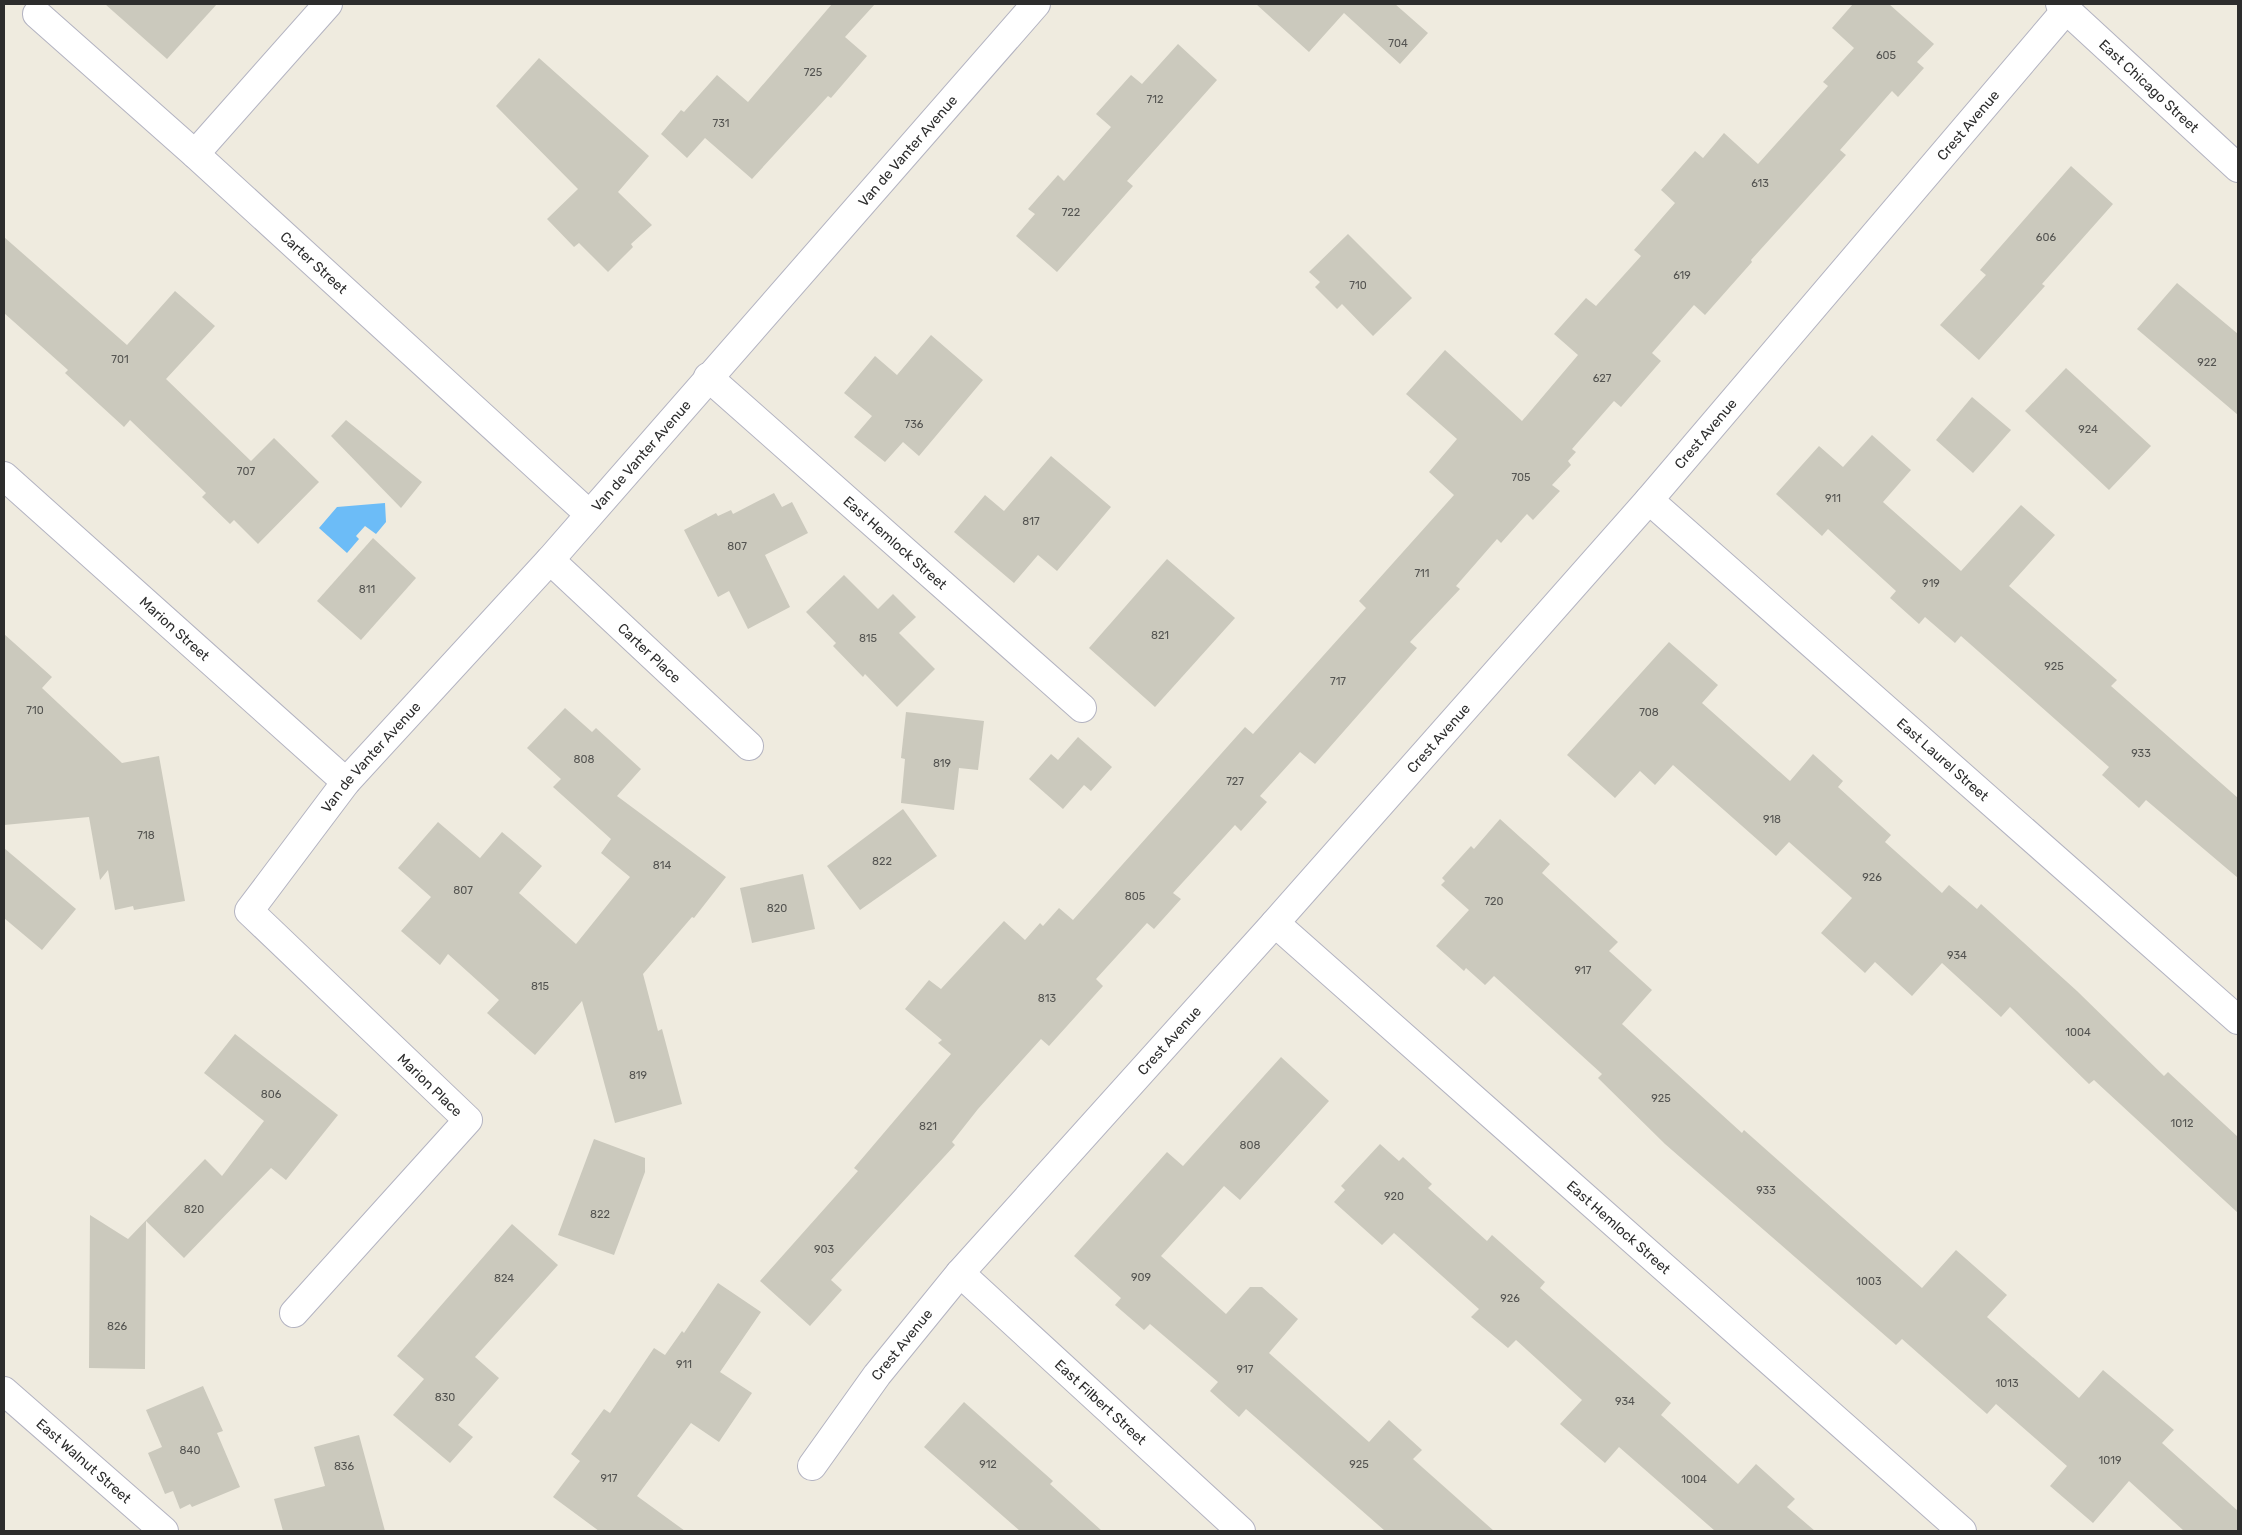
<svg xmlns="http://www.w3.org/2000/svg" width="2242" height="1535" font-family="Rubik,sans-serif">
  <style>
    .water { fill: #6cbcf7 }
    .building { fill: #cbc9bd }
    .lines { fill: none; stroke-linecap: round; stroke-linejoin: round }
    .minor-casing { stroke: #b3b3c1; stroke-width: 30 }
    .minor { stroke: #fff; stroke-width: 28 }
    .labels { text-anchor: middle; stroke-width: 4; stroke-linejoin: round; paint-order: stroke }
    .number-label { font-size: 11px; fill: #545451 }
    .street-label { font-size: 14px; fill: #2d2d2d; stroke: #fff }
  </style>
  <rect width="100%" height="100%" fill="#efebdf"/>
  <polygon class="water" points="385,503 386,522 376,534 365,526 356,536 359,539 347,553 319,528 337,507"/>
  <g class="building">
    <polygon points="105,4 217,4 167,59"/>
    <polygon points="832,4 875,4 845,37 867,56 831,98 828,96 752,179 705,138 687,158 661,134 681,110 684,112 717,75 748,102"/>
    <polygon points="1256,4 1395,4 1428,33 1400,64 1344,13 1309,52"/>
    <polygon points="1853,4 1889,4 1934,44 1917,62 1924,68 1898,97 1892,91 1840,150 1846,155 1751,260 1752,262 1705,315 1694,305 1652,353 1661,361 1621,407 1614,401 1572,449 1576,452 1568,461 1571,465 1552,485 1560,491 1533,520 1527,514 1501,543 1497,539 1456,586 1460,589 1410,642 1417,648 1315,764 1300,752 1260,796 1267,802 1241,831 1235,825 1173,893 1181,899 1154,929 1147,923 1096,979 1103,986 1049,1046 1041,1039 978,1109 952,1142 955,1145 831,1280 842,1290 810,1326 760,1281 858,1171 854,1168 951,1054 938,1043 942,1040 905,1009 929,980 941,989 1004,921 1025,940 1040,923 1043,926 1059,908 1073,920 1245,727 1253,734 1366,608 1359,601 1454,495 1429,472 1457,439 1406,394 1445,350 1522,421 1578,355 1554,334 1586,298 1596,306 1641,256 1634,250 1675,203 1661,190 1695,151 1703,158 1724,133 1758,164 1828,86 1823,82 1854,48 1832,28"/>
    <polygon points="1178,44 1217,80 1127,181 1133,186 1057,272 1016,236 1035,214 1028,209 1058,175 1064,181 1111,127 1096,114 1131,75 1142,84"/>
    <polygon points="539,58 649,156 618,192 652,225 631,244 633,247 608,272 579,243 574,247 547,219 578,189 496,106"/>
    <polygon points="2071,166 2113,204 2042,284 2045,286 1979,360 1940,325 1986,275 1980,270"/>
    <polygon points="1348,234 1412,298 1373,336 1342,304 1337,309 1315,287 1320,282 1309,272"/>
    <polygon points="4,237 127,345 175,291 215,326 166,379 251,461 274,438 319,482 258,544 234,520 230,524 202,497 206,493 130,420 124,427 65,373 68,370 4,313"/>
    <polygon points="2177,283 2238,334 2238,415 2137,329"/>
    <polygon points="931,335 983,380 919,456 903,442 885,462 854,437 872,416 844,393 875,356 897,375"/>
    <polygon points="2066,368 2151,446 2109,490 2025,411"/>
    <polygon points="1972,397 2011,430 1973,473 1936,440"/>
    <polygon points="346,420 422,482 401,508 331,436"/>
    <polygon points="1872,435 1911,470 1883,502 1961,571 2021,505 2055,535 2009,586 2117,680 2111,686 2238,798 2238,878 2146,800 2139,808 2102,775 2109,767 1961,636 1955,643 1925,617 1919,624 1890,598 1896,591 1828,529 1822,536 1776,494 1819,446 1843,467"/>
    <polygon points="1051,456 1111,507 1057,571 1038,555 1014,583 954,532 985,495 1004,511"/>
    <polygon points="774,493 782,507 792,502 808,533 765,555 790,607 748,629 729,591 718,597 684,530 716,513 718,516 731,510 733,514"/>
    <polygon points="373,538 416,578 361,640 317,601"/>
    <polygon points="1167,559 1235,618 1155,707 1089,648"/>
    <polygon points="844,575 878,609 893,594 916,617 899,633 935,669 897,707 865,674 863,677 833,646 836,643 806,612"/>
    <polygon points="4,634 52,677 42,688 122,763 159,756 185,901 134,910 133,906 115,910 108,870 100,880 89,817 4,825"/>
    <polygon points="1669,642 1718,685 1702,703 1790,781 1813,754 1843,781 1838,787 1891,835 1885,842 1942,893 1949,885 1977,909 1981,904 2077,991 2164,1076 2168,1072 2238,1137 2238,1213 2094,1080 2089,1084 2010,1007 2001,1017 1942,963 1912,996 1875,962 1865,973 1821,933 1852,898 1789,842 1776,856 1673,765 1655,785 1640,771 1615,798 1567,755"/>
    <polygon points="565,708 592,732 596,728 641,769 617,796 726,877 694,918 692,917 643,974 658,1031 662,1029 682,1104 615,1123 582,1001 535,1055 487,1013 499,1000 448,954 440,965 401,931 431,897 398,868 438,822 480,858 502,832 542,866 519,893 576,944 630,877 601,853 611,839 553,787 561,779 527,748"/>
    <polygon points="906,712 984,721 978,770 959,768 954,810 901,803 905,759 901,758"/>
    <polygon points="1078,737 1112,767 1091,791 1084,785 1063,809 1029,779 1051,754 1058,760"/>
    <polygon points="903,809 937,856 860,910 827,866"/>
    <polygon points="1500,819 1550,864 1542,873 1618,942 1609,951 1652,990 1622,1024 1742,1133 1744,1130 1922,1288 1956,1250 2007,1295 1987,1317 2079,1398 2103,1370 2174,1430 2162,1443 2238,1511 2238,1531 2184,1531 2129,1481 2093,1523 2050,1486 2067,1466 1996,1404 1987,1414 1902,1339 1896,1345 1665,1144 1598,1078 1602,1074 1494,976 1485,985 1466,968 1464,971 1436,946 1469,910 1441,885 1445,881 1442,878 1471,846 1474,849"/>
    <polygon points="4,848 76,909 42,950 4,918"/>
    <polygon points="803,874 815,929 752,943 740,888"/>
    <polygon points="235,1034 338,1115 286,1180 271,1168 184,1258 146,1221 145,1369 89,1368 90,1215 128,1239 205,1159 222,1176 264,1121 204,1073"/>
    <polygon points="1281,1057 1329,1101 1240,1200 1224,1186 1161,1256 1226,1314 1250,1287 1262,1287 1298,1319 1269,1353 1369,1442 1389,1420 1422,1450 1413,1459 1494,1531 1385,1531 1246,1409 1239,1417 1210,1391 1218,1382 1150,1324 1144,1330 1115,1305 1121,1298 1074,1256 1167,1152 1183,1166"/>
    <polygon points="594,1139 645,1158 645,1172 614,1255 558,1235"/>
    <polygon points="1380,1144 1399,1161 1403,1157 1432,1184 1428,1188 1487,1241 1492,1235 1545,1282 1540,1288 1671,1403 1661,1415 1738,1484 1756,1464 1795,1499 1787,1507 1815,1531 1715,1531 1619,1447 1605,1463 1560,1424 1582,1400 1516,1340 1508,1348 1471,1317 1479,1309 1394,1233 1382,1245 1334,1202 1345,1190 1341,1186"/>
    <polygon points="512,1224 558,1265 475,1357 499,1378 458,1425 473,1437 450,1463 393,1415 424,1379 397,1356"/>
    <polygon points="718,1283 761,1312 720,1372 752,1393 719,1442 691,1423 637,1496 685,1531 599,1531 553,1497 580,1461 571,1454 604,1409 610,1413 654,1348 665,1355 682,1331 684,1333"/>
    <polygon points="203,1386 223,1431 217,1433 240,1487 192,1507 190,1504 180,1509 173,1491 165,1494 148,1453 162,1447 146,1410"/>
    <polygon points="964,1402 1053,1481 1050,1484 1102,1531 1020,1531 924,1447"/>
    <polygon points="359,1435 385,1531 283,1531 274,1499 325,1486 314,1447"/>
  </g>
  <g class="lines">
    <g class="minor-casing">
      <g id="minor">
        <path id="s1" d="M2060 4 2238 168"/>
        <path id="s2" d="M37 14 195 154 589 514"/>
        <polyline points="195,154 328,4"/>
        <path id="s3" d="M708 377 1082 708"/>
        <path id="s4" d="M4 476 346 782"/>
        <path id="s5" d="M1649 500 2238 1020"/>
        <path id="s6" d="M550 560 749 746"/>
        <path id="s7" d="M1275 923 1962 1531"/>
        <path id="s8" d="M960 1273 1241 1531"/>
        <path id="s9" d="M294 1313 468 1120 249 911 346 782 550 560 1036 4"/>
        <path id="s10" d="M4 1391 164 1531"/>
        <path id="s11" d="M812 1466 877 1375 960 1273 1275 923 1649 500 2066 10"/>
      </g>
    </g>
    <use href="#minor" class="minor"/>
  </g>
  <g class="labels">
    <g class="number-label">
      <text x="1398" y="47">704</text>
      <text x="1886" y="59">605</text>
      <text x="813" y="76">725</text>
      <text x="1155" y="103">712</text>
      <text x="721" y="127">731</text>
      <text x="1760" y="187">613</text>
      <text x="1071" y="216">722</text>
      <text x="2046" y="241">606</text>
      <text x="1682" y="279">619</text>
      <text x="1358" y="289">710</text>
      <text x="120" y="363">701</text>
      <text x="2207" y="366">922</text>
      <text x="1602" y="382">627</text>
      <text x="914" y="428">736</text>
      <text x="2088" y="433">924</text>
      <text x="246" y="475">707</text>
      <text x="1521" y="481">705</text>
      <text x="1833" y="502">911</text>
      <text x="1031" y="525">817</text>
      <text x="737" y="550">807</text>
      <text x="1422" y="577">711</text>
      <text x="1931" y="587">919</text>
      <text x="367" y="593">811</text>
      <text x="1160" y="639">821</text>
      <text x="868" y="642">815</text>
      <text x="2054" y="670">925</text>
      <text x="1338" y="685">717</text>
      <text x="35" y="714">710</text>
      <text x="1649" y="716">708</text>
      <text x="2141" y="757">933</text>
      <text x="584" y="763">808</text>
      <text x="942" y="767">819</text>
      <text x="1235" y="785">727</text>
      <text x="1772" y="823">918</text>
      <text x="146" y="839">718</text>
      <text x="882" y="865">822</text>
      <text x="662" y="869">814</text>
      <text x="1872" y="881">926</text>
      <text x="463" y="894">807</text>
      <text x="1135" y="900">805</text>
      <text x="1494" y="905">720</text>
      <text x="777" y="912">820</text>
      <text x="1957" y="959">934</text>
      <text x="1583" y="974">917</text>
      <text x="540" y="990">815</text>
      <text x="1047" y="1002">813</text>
      <text x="2078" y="1036">1004</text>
      <text x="638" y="1079">819</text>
      <text x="271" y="1098">806</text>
      <text x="1661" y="1102">925</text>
      <text x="2182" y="1127">1012</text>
      <text x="928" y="1130">821</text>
      <text x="1250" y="1149">808</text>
      <text x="1766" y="1194">933</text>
      <text x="1394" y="1200">920</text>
      <text x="194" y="1213">820</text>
      <text x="600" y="1218">822</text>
      <text x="824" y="1253">903</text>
      <text x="1141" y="1281">909</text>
      <text x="504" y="1282">824</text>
      <text x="1869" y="1285">1003</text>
      <text x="1510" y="1302">926</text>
      <text x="117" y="1330">826</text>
      <text x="684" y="1368">911</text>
      <text x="1245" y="1373">917</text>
      <text x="2007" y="1387">1013</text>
      <text x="445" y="1401">830</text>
      <text x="1625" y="1405">934</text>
      <text x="190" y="1454">840</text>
      <text x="2110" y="1464">1019</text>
      <text x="988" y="1468">912</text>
      <text x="1359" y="1468">925</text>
      <text x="344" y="1470">836</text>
      <text x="609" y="1482">917</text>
      <text x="1694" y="1483">1004</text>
    </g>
    <g class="street-label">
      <text dy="5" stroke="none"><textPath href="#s1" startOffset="121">East Chicago Street</textPath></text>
      <text dy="5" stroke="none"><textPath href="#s11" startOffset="1771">Crest Avenue</textPath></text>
      <text dy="5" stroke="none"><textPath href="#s9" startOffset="1569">Van de Vanter Avenue</textPath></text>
      <text dy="5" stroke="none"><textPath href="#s2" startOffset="372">Carter Street</textPath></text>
      <text dy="5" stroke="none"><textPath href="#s11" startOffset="1366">Crest Avenue</textPath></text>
      <text dy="5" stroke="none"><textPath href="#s9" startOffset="1164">Van de Vanter Avenue</textPath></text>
      <text dy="5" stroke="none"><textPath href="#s3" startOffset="250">East Hemlock Street</textPath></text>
      <text dy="5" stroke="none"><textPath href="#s4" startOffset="229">Marion Street</textPath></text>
      <text dy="5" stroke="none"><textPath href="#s6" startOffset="136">Carter Place</textPath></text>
      <text dy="5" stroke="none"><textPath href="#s11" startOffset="961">Crest Avenue</textPath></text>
      <text dy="5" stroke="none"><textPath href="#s9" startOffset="759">Van de Vanter Avenue</textPath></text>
      <text dy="5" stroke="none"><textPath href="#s5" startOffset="392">East Laurel Street</textPath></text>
      <text dy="5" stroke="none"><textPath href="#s11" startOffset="556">Crest Avenue</textPath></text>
      <text transform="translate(430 1085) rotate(44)" y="5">Marion Place</text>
      <text dy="5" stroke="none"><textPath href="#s7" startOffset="459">East Hemlock Street</textPath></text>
      <text dy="5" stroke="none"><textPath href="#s11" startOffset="151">Crest Avenue</textPath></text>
      <text dy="5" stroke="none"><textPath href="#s8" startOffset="191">East Filbert Street</textPath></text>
      <text dy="5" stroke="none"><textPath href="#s10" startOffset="106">East Walnut Street</textPath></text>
    </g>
  </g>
  <rect width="2242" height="1535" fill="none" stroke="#2d2d2d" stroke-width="10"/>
</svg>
